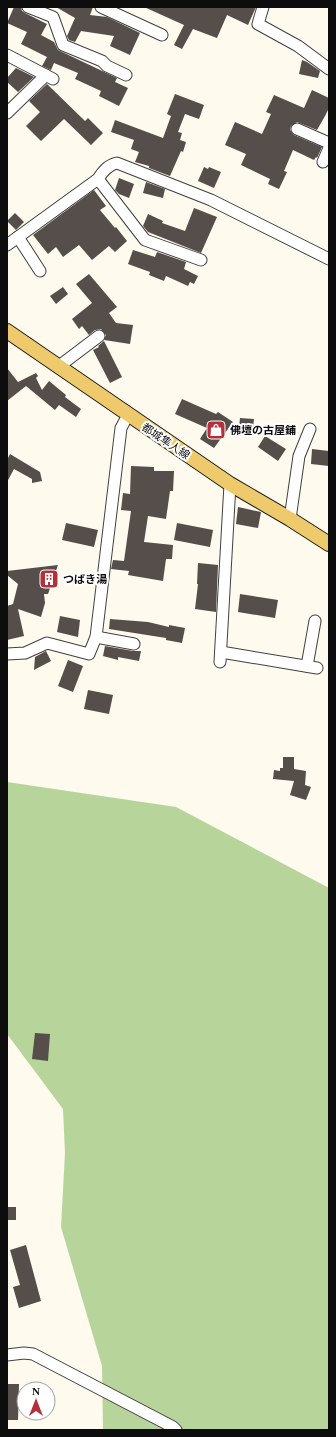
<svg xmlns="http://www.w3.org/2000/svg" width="336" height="1437" font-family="'Times New Roman','Noto Sans JP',serif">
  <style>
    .forest { fill: #b7d59b }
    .building { fill: #554e4a }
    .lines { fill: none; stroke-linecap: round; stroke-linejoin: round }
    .minor-casing { stroke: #404040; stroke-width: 13 }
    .major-casing { stroke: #1e1e1e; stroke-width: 16 }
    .minor { stroke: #fff; stroke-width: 11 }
    .major { stroke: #eeca6d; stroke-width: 14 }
    .labels { text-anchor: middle; stroke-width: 4; stroke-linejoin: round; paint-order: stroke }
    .poi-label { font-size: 11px; font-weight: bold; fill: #0d0d0d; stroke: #fff; text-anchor: start }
    .street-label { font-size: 11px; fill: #0d0d0d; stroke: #fff }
  </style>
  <rect width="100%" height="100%" fill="#fefaee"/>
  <polygon class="forest" points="7,782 176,807 329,888 329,1430 103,1430 102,1366 61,1227 65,1153 63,1109 7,1034"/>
  <g class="building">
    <polygon points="14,7 21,7 22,11 25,13 47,24 41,35 54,42 58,50 117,78 115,82 128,88 119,106 99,96 101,91 75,79 78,73 54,63 51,70 42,66 47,57 21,44 27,32 7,23"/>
    <polygon points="56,7 93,7 90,15 107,17 140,33 130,55 110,46 114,36 81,31 75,42 69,40 67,36 75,18"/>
    <polygon points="144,7 256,7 248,25 227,15 217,38 193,29 182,49 174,45 184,25"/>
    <polygon points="302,60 307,62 320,71 318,78 299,74"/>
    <polygon points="16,68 34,77 18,92 7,82 7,78"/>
    <polygon points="47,84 85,121 88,118 103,133 91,145 64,119 41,141 26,126 40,112 29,101"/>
    <polygon points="312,90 329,98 329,108 325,116 317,130 297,122 291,126 290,130 294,135 322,147 317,158 316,157 314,160 293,150 284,171 287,172 279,189 268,184 270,179 241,165 246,154 225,145 235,122 262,134 271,114 266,112 274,95 304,108"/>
    <polygon points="175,94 204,105 199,119 185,114 178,132 182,133 180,140 186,142 183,152 181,151 170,176 149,168 149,166 135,162 139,152 131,149 134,140 111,132 115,120 163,138 171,116 167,114"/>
    <polygon points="204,167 208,169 209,167 221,172 214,188 198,181"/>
    <polygon points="119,178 134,184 129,198 119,194 115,190"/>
    <polygon points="146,182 165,189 163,198 143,193"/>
    <polygon points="94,190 106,206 100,210 115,228 116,227 127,241 115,252 109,246 92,260 79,245 63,257 56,247 48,254 33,235"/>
    <polygon points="194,208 217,217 201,253 148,232 143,226 148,214 163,221 162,223 185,231"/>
    <polygon points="15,213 24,222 16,230 7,221"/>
    <polygon points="133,250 155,257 157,252 186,262 184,269 198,276 194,284 190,282 188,286 166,276 164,281 149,275 150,272 128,264"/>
    <polygon points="89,274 117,307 109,313 116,323 133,325 130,344 104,340 106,335 101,329 95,330 89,335 82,326 79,329 72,319 92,303 76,284"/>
    <polygon points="63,287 68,294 56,304 50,296"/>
    <polygon points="104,341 122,377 110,383 93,350 99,347 98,346"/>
    <polygon points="7,368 18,382 36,373 38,376 36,378 42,390 49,381 66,395 65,397 81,409 76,417 59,405 55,410 26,386 7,401"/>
    <polygon points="182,399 216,414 218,412 233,422 214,448 200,439 207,428 175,414"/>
    <polygon points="240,418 254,419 253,428 239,427"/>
    <polygon points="265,436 286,449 278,461 258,447"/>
    <polygon points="312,449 329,451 329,466 311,464"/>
    <polygon points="10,454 40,472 42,481 32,483 32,479 14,469 7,482 7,460"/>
    <polygon points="131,466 154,467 154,471 174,471 173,491 170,491 166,519 148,516 144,542 173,545 172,559 166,559 163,581 128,575 129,571 111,569 113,560 124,561 131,511 121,510 123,493 130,494"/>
    <polygon points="238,507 261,512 258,528 236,524"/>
    <polygon points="66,523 98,530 94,547 62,540"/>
    <polygon points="177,523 213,530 210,547 174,540"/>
    <polygon points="198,563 218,565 216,612 195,609 198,584 197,584"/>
    <polygon points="58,565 48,594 44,594 45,603 41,617 18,609 24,636 7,640 7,606 13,604 18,584 7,575 7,571"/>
    <polygon points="240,594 278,600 275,618 238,612"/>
    <polygon points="60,616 80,620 78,637 57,632"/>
    <polygon points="110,619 148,622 169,627 169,625 185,628 182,643 166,640 166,638 109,629"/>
    <polygon points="105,646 133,651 141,651 139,661 118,657 118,660 103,656"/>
    <polygon points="46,651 51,661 34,670 35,657"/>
    <polygon points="68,660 83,666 73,692 58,686"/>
    <polygon points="88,690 113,695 109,714 84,709"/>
    <polygon points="283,757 294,757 294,769 306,771 305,785 311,787 306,800 290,795 294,781 273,779 274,770 280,771 280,768 283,768"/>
    <polygon points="35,1033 50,1034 48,1061 32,1059"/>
    <rect x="7" y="1207" width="9" height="13"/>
    <polygon points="26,1245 41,1301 19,1308 13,1287 20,1285 10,1250"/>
    <polygon points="7,1384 19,1384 18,1420 7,1420"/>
  </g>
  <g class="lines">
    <g class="minor-casing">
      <g id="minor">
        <polyline points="28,7 53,17 63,45 102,61 107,66 126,75"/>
        <polyline points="101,7 162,35"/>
        <polyline points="263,7 258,24 298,46 329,69"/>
        <polyline points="7,55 53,79"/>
        <polyline points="7,113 46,75"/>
        <polyline points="297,129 329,143"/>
        <polyline points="323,162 329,148"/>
        <polyline points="98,179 145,240 201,260"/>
        <polyline points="18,237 40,271"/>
        <path d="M7 245 98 179C103 171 108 165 117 163L211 200 329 259"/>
        <polyline points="58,367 99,336"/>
        <polyline points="290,519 299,456 310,429"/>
        <polyline points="96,637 134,644"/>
        <polyline points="221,652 317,668"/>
        <polyline points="7,654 25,653 47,643 89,654 96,637 121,428 128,415"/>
        <polyline points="220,662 230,484"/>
        <polyline points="307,666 315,621"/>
        <polyline points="7,1355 24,1353 33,1354 173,1427 176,1430"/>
      </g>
    </g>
    <g class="major-casing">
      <polyline id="major" points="7,331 230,484 290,519 329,544"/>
    </g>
    <use href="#minor" class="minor"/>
    <use href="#major" class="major"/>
  </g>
  <defs>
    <g id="shop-square" transform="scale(1)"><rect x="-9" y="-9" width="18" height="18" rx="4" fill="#b32f3a" stroke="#fff"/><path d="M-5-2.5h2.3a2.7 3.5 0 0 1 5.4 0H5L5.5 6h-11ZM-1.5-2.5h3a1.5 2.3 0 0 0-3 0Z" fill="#fff"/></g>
    <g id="building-square" transform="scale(1)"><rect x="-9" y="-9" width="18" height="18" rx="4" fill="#b32f3a" stroke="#fff"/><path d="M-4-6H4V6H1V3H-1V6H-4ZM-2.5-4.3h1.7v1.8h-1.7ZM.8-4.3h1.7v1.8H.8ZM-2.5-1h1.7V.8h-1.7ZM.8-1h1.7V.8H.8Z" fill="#fff"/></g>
  </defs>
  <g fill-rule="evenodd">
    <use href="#shop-square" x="216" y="430"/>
    <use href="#building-square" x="49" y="579"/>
  </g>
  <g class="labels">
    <g class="poi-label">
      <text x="230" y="434">佛壇の古屋鋪</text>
      <text x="63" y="583">つばき湯</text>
    </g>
    <g class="street-label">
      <text transform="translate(166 441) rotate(34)" y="4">都城隼人線</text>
    </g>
  </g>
  <rect width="336" height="1437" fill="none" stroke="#0d0d0d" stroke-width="16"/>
  <g transform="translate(36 1401)"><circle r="19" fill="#ffffff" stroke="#9e9e9e"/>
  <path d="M0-3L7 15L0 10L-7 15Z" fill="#b32f3a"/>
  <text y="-6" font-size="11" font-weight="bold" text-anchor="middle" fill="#0d0d0d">N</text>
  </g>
</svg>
